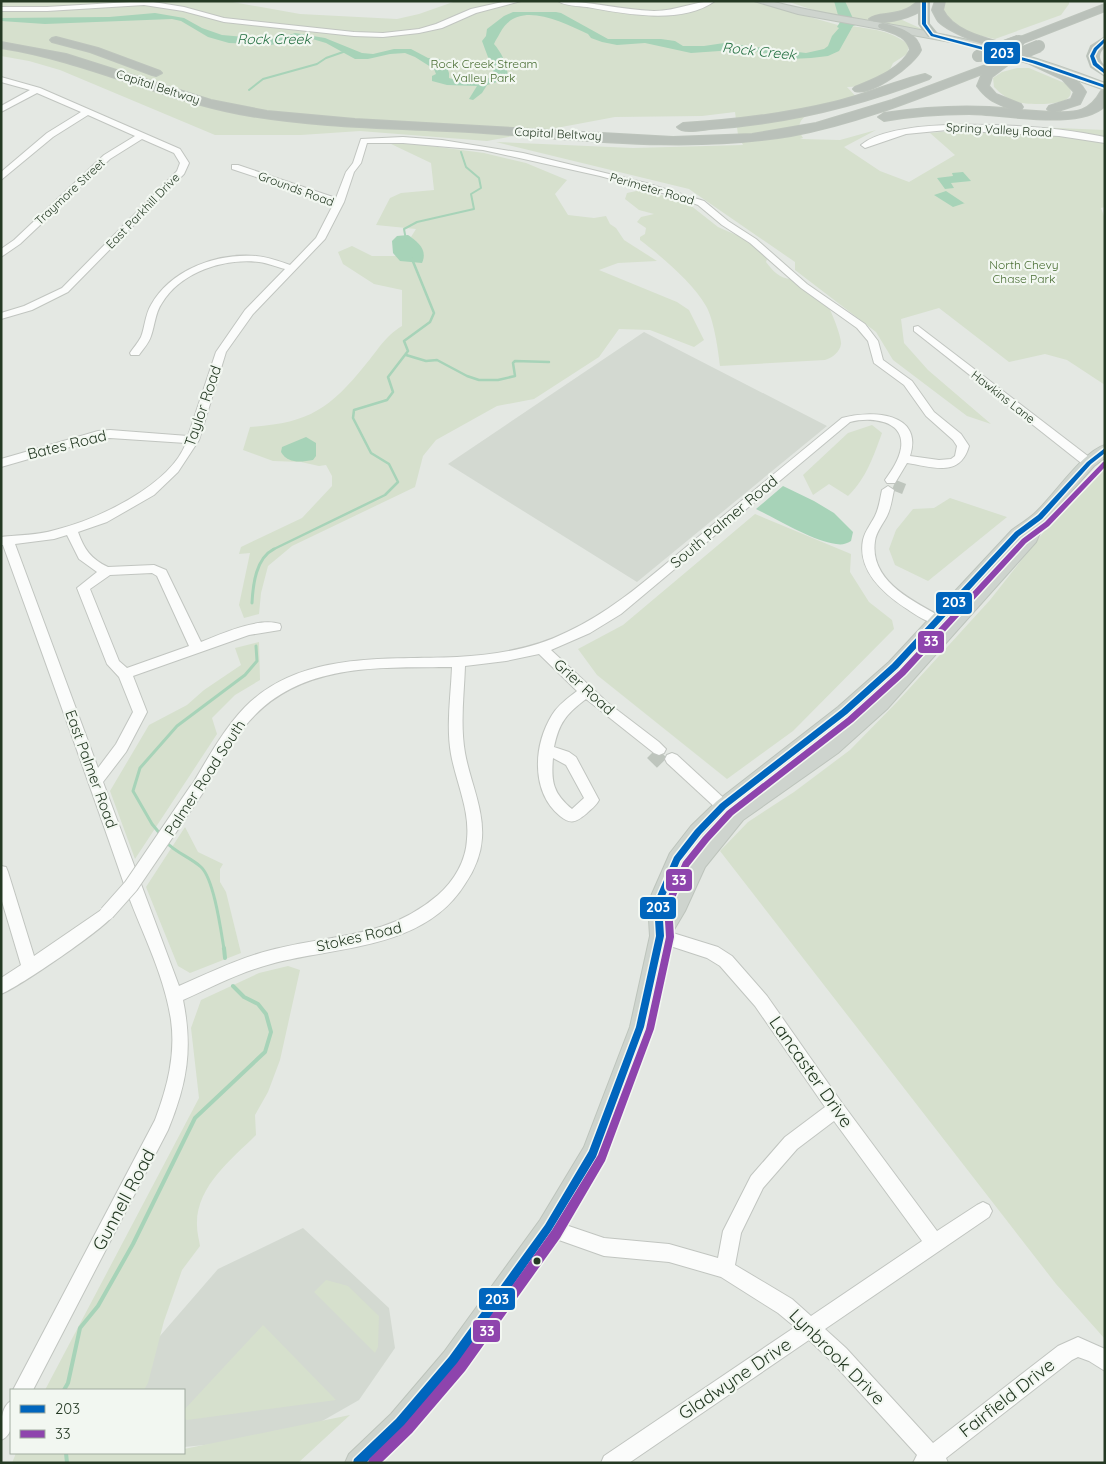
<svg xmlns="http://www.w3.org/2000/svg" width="1106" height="1464" font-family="Quicksand,sans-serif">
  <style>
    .built { fill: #d3d9d1 }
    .green { fill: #d6e0cd }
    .water { fill: #a7d3b8 }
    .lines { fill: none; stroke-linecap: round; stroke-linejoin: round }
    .stream-far3 { stroke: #a7d3b8; stroke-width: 2 }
    .stream-far2 { stroke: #a7d3b8; stroke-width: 2.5 }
    .stream-far1 { stroke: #a7d3b8; stroke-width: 3 }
    .stream { stroke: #a7d3b8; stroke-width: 4 }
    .minor-tunnel-far1 { stroke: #bec5bd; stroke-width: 11; stroke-dasharray: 11 5.5; stroke-linecap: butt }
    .minor-tunnel { stroke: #bec5bd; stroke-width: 14; stroke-dasharray: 14 7; stroke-linecap: butt }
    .minor-casing { stroke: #c1c5c0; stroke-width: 2 }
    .major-casing { stroke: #bdc4bc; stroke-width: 2 }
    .highway-casing { stroke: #bdc4bc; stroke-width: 2 }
    .minor { fill: #fbfcfb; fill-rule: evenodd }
    .major { fill: #ced4ce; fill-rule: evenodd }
    .highway { fill: #bac1ba; fill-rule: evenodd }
    .minor-bridge-casing { stroke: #c1c5c0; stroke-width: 16; stroke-linecap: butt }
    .highway-bridge-casing { stroke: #bdc4bc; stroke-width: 13; stroke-linecap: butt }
    .minor-bridge { stroke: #fbfcfb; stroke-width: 14 }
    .highway-bridge { stroke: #bac1ba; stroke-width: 12 }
    .bus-1-casing { stroke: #f2f7f1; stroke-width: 3 }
    .bus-2-casing { stroke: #f2f7f1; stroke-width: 3 }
    .bus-1 { fill: #0065bd; fill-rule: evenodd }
    .bus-2 { fill: #8e44ad; fill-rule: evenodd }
    .bus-dot { fill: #243923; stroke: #f2f7f1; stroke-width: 2 }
    .labels { text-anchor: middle; stroke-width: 4.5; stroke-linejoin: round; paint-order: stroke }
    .far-park-label { font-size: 12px; fill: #476c31; stroke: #f2f7f1 }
    .far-street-label { font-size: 12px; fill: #243923; stroke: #f2f7f1 }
    .far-water-label { font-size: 14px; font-style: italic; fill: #236f41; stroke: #f2f7f1 }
    .street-label { font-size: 15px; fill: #243923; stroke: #f2f7f1 }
    .near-street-label { font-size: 18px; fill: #243923; stroke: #f2f7f1 }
    .line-badge { stroke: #f2f7f1; stroke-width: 2 }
    .badge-label { font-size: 14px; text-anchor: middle; font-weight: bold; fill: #fff }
  </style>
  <rect width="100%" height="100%" fill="#e4e8e3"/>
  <g class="built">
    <polygon points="644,332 827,426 637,582 448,464"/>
    <polygon points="303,1228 389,1308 395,1348 359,1400 296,1436 184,1447 184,1390 139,1390 140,1359 218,1269"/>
  </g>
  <g class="green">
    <path d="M1 1H227L300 14 397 19 419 14 456 1H753L852 29V26C875 30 890 30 909 45L907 54 893 63 884 83 868 86 847 87 861 102C843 103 784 109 803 138L800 139 840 140 876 130 844 147 880 171 909 182 955 155 930 133 972 129 985 125 1105 130V207L1101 208 1105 219V385L1067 360 1045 354 1009 362 939 308 901 319 904 343 928 370 991 424 967 416 893 360 876 332 795 270V262L689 189 496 142 633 148 743 145 738 135 735 112 702 116 615 117 487 141 360 131 301 135H215L60 70 29 61 1 56Z"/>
    <polygon points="786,1 916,1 910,10 900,19 922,29 944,35 859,25"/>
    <polygon points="944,1 1069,1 1069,4 1061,15 995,39 973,34 961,28 943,13 942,7"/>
    <path d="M1017 68H1029L1067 84C1086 108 1027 105 1017 102 1007 99 1001 94 994 87L993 78 1002 72Z"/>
    <path d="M389 143 423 145 484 153 526 163 567 180 555 194 568 215 594 218 606 216 610 224 616 228 624 240 657 261 618 263 599 270 677 302 689 310 704 340 694 347 650 330 619 329 599 357 534 399 497 406 436 440 423 456 415 487 292 546 268 566 261 593 259 614 244 618 239 605 250 553 239 554 241 547 302 518 332 486V476L326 465 319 466 301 462 273 461 243 450 250 427C308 423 329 410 366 364 379 349 384 337 402 326V290L374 284 343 264 338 252 352 246 372 256H397L411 262H421L418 243 411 237 416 229 376 225 390 198 401 193 434 190 431 163Z"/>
    <path d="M641 190 685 201 718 227 750 241 768 256 766 262C772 270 780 279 791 279 803 287 820 296 829 308 832 313 842 338 841 344 840 352 832 358 825 360L720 366C718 349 714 320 706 306 693 283 661 256 640 240V237L645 234 646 228 637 222 641 217 654 214 639 210 625 199 627 193Z"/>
    <path d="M872 425 882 433C874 455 866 479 848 496L829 484 813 495 803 475 848 433Z"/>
    <polygon points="1105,462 1105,1339 1056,1284 720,851 748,822 794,792 850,750 897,702 990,600 1083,482"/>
    <polygon points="950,498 1007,517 928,581 895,565 889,549 896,530 913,509 934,508"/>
    <polygon points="755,514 851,554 850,572 869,602 892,620 894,629 793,731 727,779 597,675 578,649 623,625"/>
    <polygon points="259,642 260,680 235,695 212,718 217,734 135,859 110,791 149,725 187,705 204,690 241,665 235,648"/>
    <polygon points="185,827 198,852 223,864 220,869 220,882 226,892 241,953 190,973 178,966 146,887"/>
    <path d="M288 966 300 970 280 1060 268 1092 255 1115 256 1135C232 1159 195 1187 197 1226 197 1233 199 1239 200 1246L182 1270 164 1321 148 1383 144 1390H45L199 1098 191 1028 201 1000 259 973Z"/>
    <polygon points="326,1280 348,1286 379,1316 378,1347 375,1353 314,1292"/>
    <polygon points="263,1325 336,1400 187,1420 184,1418 184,1410"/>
    <polygon points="350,1415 298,1463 12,1463 16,1453 184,1453 184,1449"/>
  </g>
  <g class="water">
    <path d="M834 1H845L856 25 853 26 839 51 828 56 811 58 790 59 754 51 734 50 691 53 645 43 617 45 602 42 591 38 588 34C558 20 517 0 500 33 498 37 496 39 494 44 501 52 510 68 507 79L487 85 482 93 473 100 469 99 477 86 447 85 432 81V76L436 74 434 69 415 57 405 53 390 54 368 59H355L326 43 309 38 270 45 229 43 208 37 181 21 172 19 45 24 1 21V18L109 17 155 13 184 18 202 28 222 35 256 38 259 40 284 37 295 33 325 38 362 53 373 54 394 49H411L428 58 439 59 446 65 449 73V78C466 83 479 82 495 76L482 41 486 36 487 29 504 16 513 12H556L561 13 608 39H661L675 41 683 46H704L724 43 806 53 824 49 828 46 832 36 839 28 837 27 840 22Z"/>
    <polygon points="963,172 971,181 951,183 954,188 945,189 937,178 953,176 952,173"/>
    <polygon points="946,191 964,203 965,203 953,207 934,195"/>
    <path d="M408 235C418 242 428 250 422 263L400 261 393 253 392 241 397 236Z"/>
    <path d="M306 437 316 443V456L313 460C301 462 288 464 281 452L282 447Z"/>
    <path d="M783 486 814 501 834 513 853 532 851 541C846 544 842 545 836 544 813 541 779 520 756 509Z"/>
  </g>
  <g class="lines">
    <g class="stream-far3">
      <polyline points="249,90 263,79 317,64 326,58 346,51"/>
      <polyline points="406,240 404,229 417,222 474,209 471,194 481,188 479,178 466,167 461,152"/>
    </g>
    <g class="stream-far2">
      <polyline points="406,355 426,361 437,360 467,376 479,380 498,380 515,376 513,363 515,361 549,362"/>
      <polyline points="272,550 385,495 398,482 389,464 371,453 353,418 354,410 387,400 393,392 388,377 408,351 404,341 430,322 434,313 412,259"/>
    </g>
    <g class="stream-far1">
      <path d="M252 603C253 584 256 558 274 549"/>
      <polyline points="161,835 152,824 133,791 140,768 177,726 245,675 257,661 256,646"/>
      <path d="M166 842C176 853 190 857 201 867 214 879 221 931 224 949"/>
    </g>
    <g class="stream">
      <polyline points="224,948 225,958"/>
      <polyline points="64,1390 68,1383 80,1328 98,1306 133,1244 195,1118 265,1052 271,1032 266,1014 258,1004 244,997 233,986"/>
      <polyline points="66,1453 67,1463"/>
    </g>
    <polyline class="minor-tunnel-far1" points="897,492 901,482"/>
    <polyline class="minor-tunnel" points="652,753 663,764"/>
    <g class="minor-casing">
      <g id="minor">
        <polygon points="147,1 184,7 224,18 354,32 383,33 419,29 436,24 471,9 507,1 521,1 476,13 442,28 419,33 383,37 354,36 224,22 183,11 144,5 47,11 1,11 1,7 47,7"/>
        <path d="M558 1C590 1 622 10 654 11 677 11 695 1 715 1 682 25 625 14 587 7 578 6 565 6 558 1Z"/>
        <polygon points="1,77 40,88 180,149 189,163 184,174 68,292 32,310 1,319 1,313 24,306 62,288 177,171 180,163 174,153 142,139 110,159 20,244 1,257 1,249 14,240 104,155 135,136 88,115 53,137 1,180 1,172 47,133 81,112 37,93 1,112 1,106 30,90 1,82"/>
        <path d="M947 125C999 124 1054 126 1105 137V143L1059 136 947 130 906 134 865 148 861 145C880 129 923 126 947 125Z"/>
        <path d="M403 137 442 140 523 153 646 183 704 201 728 221 756 239 807 284 865 324 878 341 883 360 912 381 934 412 961 434 969 446C960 478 933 467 907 463L895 483H887L885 480C892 470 899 460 901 448 905 419 869 417 850 422L621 614 590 633 551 650 608 703 659 742 666 749 664 753 659 755 654 753 586 699C566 714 559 723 554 747L569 752 576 757 599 800C596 806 591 809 586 814 576 822 571 825 560 816 531 792 533 746 552 715 558 705 568 698 577 691L539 654 506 661 465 666C464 695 460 724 465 753 470 781 484 809 482 838 481 855 474 871 465 884 424 950 337 946 271 964 240 972 212 987 183 1000 193 1049 187 1084 168 1130L33 1390H13L155 1120C167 1088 176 1055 171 1020 164 973 140 929 124 884 85 771 44 658 3 545H1V537C19 535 38 535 55 530 96 520 170 486 186 443L110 438 98 439 1 467V459L98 431 110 430 188 436 216 352 245 310 285 269C277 267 268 263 259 262 224 258 181 272 162 303 155 313 155 325 151 336 149 343 143 349 139 355H131L130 353C133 348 138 343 141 337 145 327 145 315 151 305 171 269 217 253 256 256 268 257 279 261 290 265L316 238 334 203 232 169V165H238L336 198 346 172 353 163 361 139ZM367 143H403L483 150 600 176 677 197 698 205 722 225 750 243 801 288 857 328 868 341 874 363 904 385 926 416 953 440 957 446 955 456 951 459 939 460 910 456C924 412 871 410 842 418 792 459 741 501 691 543 651 576 614 610 567 632 533 649 495 655 457 657 384 660 301 651 245 707 223 730 208 758 192 785L190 789 192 793 197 795 202 793C218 766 233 737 255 715 307 662 384 668 452 667 451 695 446 725 451 754 456 782 470 810 467 839 466 861 454 881 438 895 387 939 332 934 271 950 239 958 209 973 179 986L103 782 126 752 147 712 133 676 249 635 280 630 281 627 280 624C258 617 221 634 201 642L166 570 154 565 108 567C91 559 84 549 78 532L107 522 154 495 178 472 199 440 226 352 253 314 325 239 344 202 354 172 361 163ZM67 535 79 559 97 572 77 588 107 664 119 677 133 712 116 744 98 768 15 544 54 539ZM152 573 157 576 189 646 127 668 119 661 90 589 110 575ZM553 758 566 765 584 798 572 809C553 793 551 782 553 758Z"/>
        <polygon points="918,326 1093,460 1095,463 1093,466 1085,466 914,331 914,327"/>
        <path d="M888 486 894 490C892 499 891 508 887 516 883 524 876 532 875 541 869 580 912 601 942 617L943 620 942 623C931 626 916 615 907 609 884 594 857 571 863 540 865 531 871 524 875 516 879 508 880 499 882 490Z"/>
        <polygon points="672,753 677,755 728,802 730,806 728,810 723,812 718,810 667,763 665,759 667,755"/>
        <path d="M1 866 6 867 8 872 34 956 107 906 112 908 115 913C109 926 17 988 1 994V978L21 965 1 898Z"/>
        <path d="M660 929 718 947 732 956 767 996 842 1103 937 1231 977 1205 983 1202 989 1205 992 1211 989 1217 825 1329 846 1348 933 1443 1058 1346 1078 1337 1105 1349V1371L1089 1361 1078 1357 1072 1360 946 1458 948 1463H913L917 1455 832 1362 809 1340 629 1463H601L604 1456 795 1327 778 1313 721 1277 669 1262 604 1256 542 1234 539 1228 542 1222 548 1219 604 1238 669 1244 718 1258 723 1231 751 1176 785 1137 825 1107 755 1006 720 966 707 958 655 941 652 936 655 931ZM834 1121 922 1241 811 1316 792 1299 735 1265 741 1233 763 1188 797 1149Z"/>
        <path d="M11 1401C12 1415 16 1434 1 1440 1 1426 0 1407 11 1401Z"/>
      </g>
    </g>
    <g class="major-casing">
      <g id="major">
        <path d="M754 1H770C827 16 887 22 945 35 1000 46 1053 63 1105 83V90L1034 65 967 45 798 14Z"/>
        <path d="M1105 445V458L1094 466 1045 521 1036 542 887 709 838 753 743 820 705 867 685 911 669 938 650 1027 601 1162 556 1236 462 1370 409 1432 377 1463H345L349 1454 391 1414 444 1352 540 1220 584 1147 630 1027 650 936 648 903 670 853 691 826 717 801 838 707 889 662 1012 530C1019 525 1027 520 1034 514 1053 497 1082 452 1105 445ZM1022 538 875 699 826 743 748 796 850 717 901 670ZM719 822 691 856 668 905 684 864Z"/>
      </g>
    </g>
    <g class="highway-casing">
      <g id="highway">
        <path d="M918 1H929V24L938 35 936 37H928L919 24V12C909 18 878 27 869 19 879 10 900 19 918 1Z"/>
        <path d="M935 1H945L943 10C955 34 993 39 1016 47L1018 49 1016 51C1003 55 948 32 938 21 936 18 934 14 932 10Z"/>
        <polygon points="1105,4 1105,11 1023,43 1015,43 1013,41 1015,39"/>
        <path d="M883 23C899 27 917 32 921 50 914 65 872 96 855 91L853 89 855 87C874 79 901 69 910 50 907 35 891 33 879 28L878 26 879 24Z"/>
        <polygon points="56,37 98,48 160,71 162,73 156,76 152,75 90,52 52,42 50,40 52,38"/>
        <path d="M1105 37V46C1097 53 1097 60 1105 67V76L1091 67 1087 56 1091 46Z"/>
        <path d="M1 42 66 54 211 100 267 111 355 119 673 137 752 134 816 123 892 100 999 60 1008 65 992 77 989 86 996 94 1021 104 1023 107 1021 110 1051 112 1047 109 1049 106 1071 99 1074 92 1062 79 1030 64 1028 62 1030 60 1034 59C1054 64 1075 74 1086 92L1080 104 1055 112C1077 113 1090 111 1101 91H1105V106C1079 131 1003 114 969 114 940 114 912 116 884 121L878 117 884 113C926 107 968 104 1010 109 994 102 987 100 977 86L982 74C920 98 857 124 791 136 685 154 576 139 469 132 393 128 314 128 239 114 157 98 85 61 1 48Z"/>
        <path d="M925 74 931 77 929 79C859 106 785 124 710 129 701 130 683 134 677 127L683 123C734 120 784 114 834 102 865 95 894 81 925 74Z"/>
      </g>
    </g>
    <use href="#minor" class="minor"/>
    <use href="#major" class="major"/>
    <use href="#highway" class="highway"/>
    <g class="minor-bridge-casing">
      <polyline id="minor-bridge" points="107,913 131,886 197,789"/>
    </g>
    <g class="highway-bridge-casing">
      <g id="highway-bridge">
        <polyline points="978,56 1019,41"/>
        <polyline points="1005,60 1039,46"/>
      </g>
    </g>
    <use href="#minor-bridge" class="minor-bridge"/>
    <use href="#highway-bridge" class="highway-bridge"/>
    <g class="bus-1-casing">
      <g id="bus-1">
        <polygon points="922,1 926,1 926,24 933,34 1036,61 1105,85 1105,88 1032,63 931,36 922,24"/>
        <polygon points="1104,39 1105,39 1105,42 1097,50 1094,56 1097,63 1105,70 1105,74 1093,65 1090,56 1094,48"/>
        <polygon points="1105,448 1105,453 1091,464 1042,519 1019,536 898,668 847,714 726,808 701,834 680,861 662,903 664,936 644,1027 596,1157 551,1231 457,1365 404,1427 366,1463 353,1463 354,1459 396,1419 449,1357 545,1225 589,1151 636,1027 656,936 654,903 674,857 695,830 720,804 841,710 892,664 1015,532 1038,515 1087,462"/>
      </g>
    </g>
    <g class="bus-2-casing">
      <polygon id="bus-2" points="1105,461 1105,467 1049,526 1026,543 905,675 853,722 733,815 709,841 689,866 672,905 674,937 654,1029 605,1161 560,1238 465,1371 412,1433 381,1463 368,1463 369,1459 404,1425 457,1363 552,1230 598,1155 646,1029 666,937 664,905 683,862 703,837 727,811 847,718 899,671 1022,539 1045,522 1103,462"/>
    </g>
    <use href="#bus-1" class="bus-1"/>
    <use href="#bus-2" class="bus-2"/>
  </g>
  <circle class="bus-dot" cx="537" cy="1261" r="4.5"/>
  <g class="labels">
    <g class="far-park-label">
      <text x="484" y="68">Rock Creek Stream<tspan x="484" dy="14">Valley Park</tspan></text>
      <text x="1024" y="269">North Chevy<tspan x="1024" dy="14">Chase Park</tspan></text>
    </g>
    <g class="far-street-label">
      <text transform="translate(158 87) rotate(18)" y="4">Capital Beltway</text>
      <text transform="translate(999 130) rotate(3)" y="4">Spring Valley Road</text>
      <text transform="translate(558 134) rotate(3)" y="4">Capital Beltway</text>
      <text transform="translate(296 189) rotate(20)" y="4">Grounds Road</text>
      <text transform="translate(652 189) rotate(16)" y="4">Perimeter Road</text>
      <text transform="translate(70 192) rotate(-43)" y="4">Traymore Street</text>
      <text transform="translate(143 211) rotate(-46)" y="4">East Parkhill Drive</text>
      <text transform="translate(1003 397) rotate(38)" y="4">Hawkins Lane</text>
    </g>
    <g class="far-water-label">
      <text x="274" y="44">Rock Creek</text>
      <text transform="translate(759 51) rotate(6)" y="5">Rock Creek</text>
    </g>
    <g class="street-label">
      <text transform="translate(203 406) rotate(-71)" y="5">Taylor Road</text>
      <text transform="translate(67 445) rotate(-14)" y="5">Bates Road</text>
      <text transform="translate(724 522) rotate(-40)" y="5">South Palmer Road</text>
      <text transform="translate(584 687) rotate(42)" y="5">Grier Road</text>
      <text transform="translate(91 769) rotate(70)" y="5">East Palmer Road</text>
      <text transform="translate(205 778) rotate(-57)" y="5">Palmer Road South</text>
      <text transform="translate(359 937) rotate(-13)" y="5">Stokes Road</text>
    </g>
    <g class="near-street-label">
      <text transform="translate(811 1072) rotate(55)" y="6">Lancaster Drive</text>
      <text transform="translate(124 1200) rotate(-62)" y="6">Gunnell Road</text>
      <text transform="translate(837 1357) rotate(45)" y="6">Lynbrook Drive</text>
      <text transform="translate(735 1379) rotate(-34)" y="6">Gladwyne Drive</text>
      <text transform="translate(1007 1398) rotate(-38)" y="6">Fairfield Drive</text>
    </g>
  </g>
  <g class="line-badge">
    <rect x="983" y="41" width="38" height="24" rx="5" fill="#0065bd"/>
    <rect x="935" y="591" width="38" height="24" rx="5" fill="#0065bd"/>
    <rect x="917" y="630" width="28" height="24" rx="5" fill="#8e44ad"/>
    <rect x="665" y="868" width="28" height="24" rx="5" fill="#8e44ad"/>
    <rect x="639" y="896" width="38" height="24" rx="5" fill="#0065bd"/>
    <rect x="478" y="1287" width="38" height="24" rx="5" fill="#0065bd"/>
    <rect x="472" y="1319" width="29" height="24" rx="5" fill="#8e44ad"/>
  </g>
  <g class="badge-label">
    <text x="1002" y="58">203</text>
    <text x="954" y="607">203</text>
    <text x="931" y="646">33</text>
    <text x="679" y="885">33</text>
    <text x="658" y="912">203</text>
    <text x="497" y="1304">203</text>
    <text x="487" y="1336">33</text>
  </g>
  <rect width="1106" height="1464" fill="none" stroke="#243923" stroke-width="5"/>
  <rect x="10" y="1389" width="175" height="65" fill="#f2f7f1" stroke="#a0ab9f"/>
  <rect x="20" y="1405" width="25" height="8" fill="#0065bd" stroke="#a0ab9f"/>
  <text x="55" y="1414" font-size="15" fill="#243923">203</text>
  <rect x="20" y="1430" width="25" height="8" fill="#8e44ad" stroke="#a0ab9f"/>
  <text x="55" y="1439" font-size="15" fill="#243923">33</text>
</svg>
